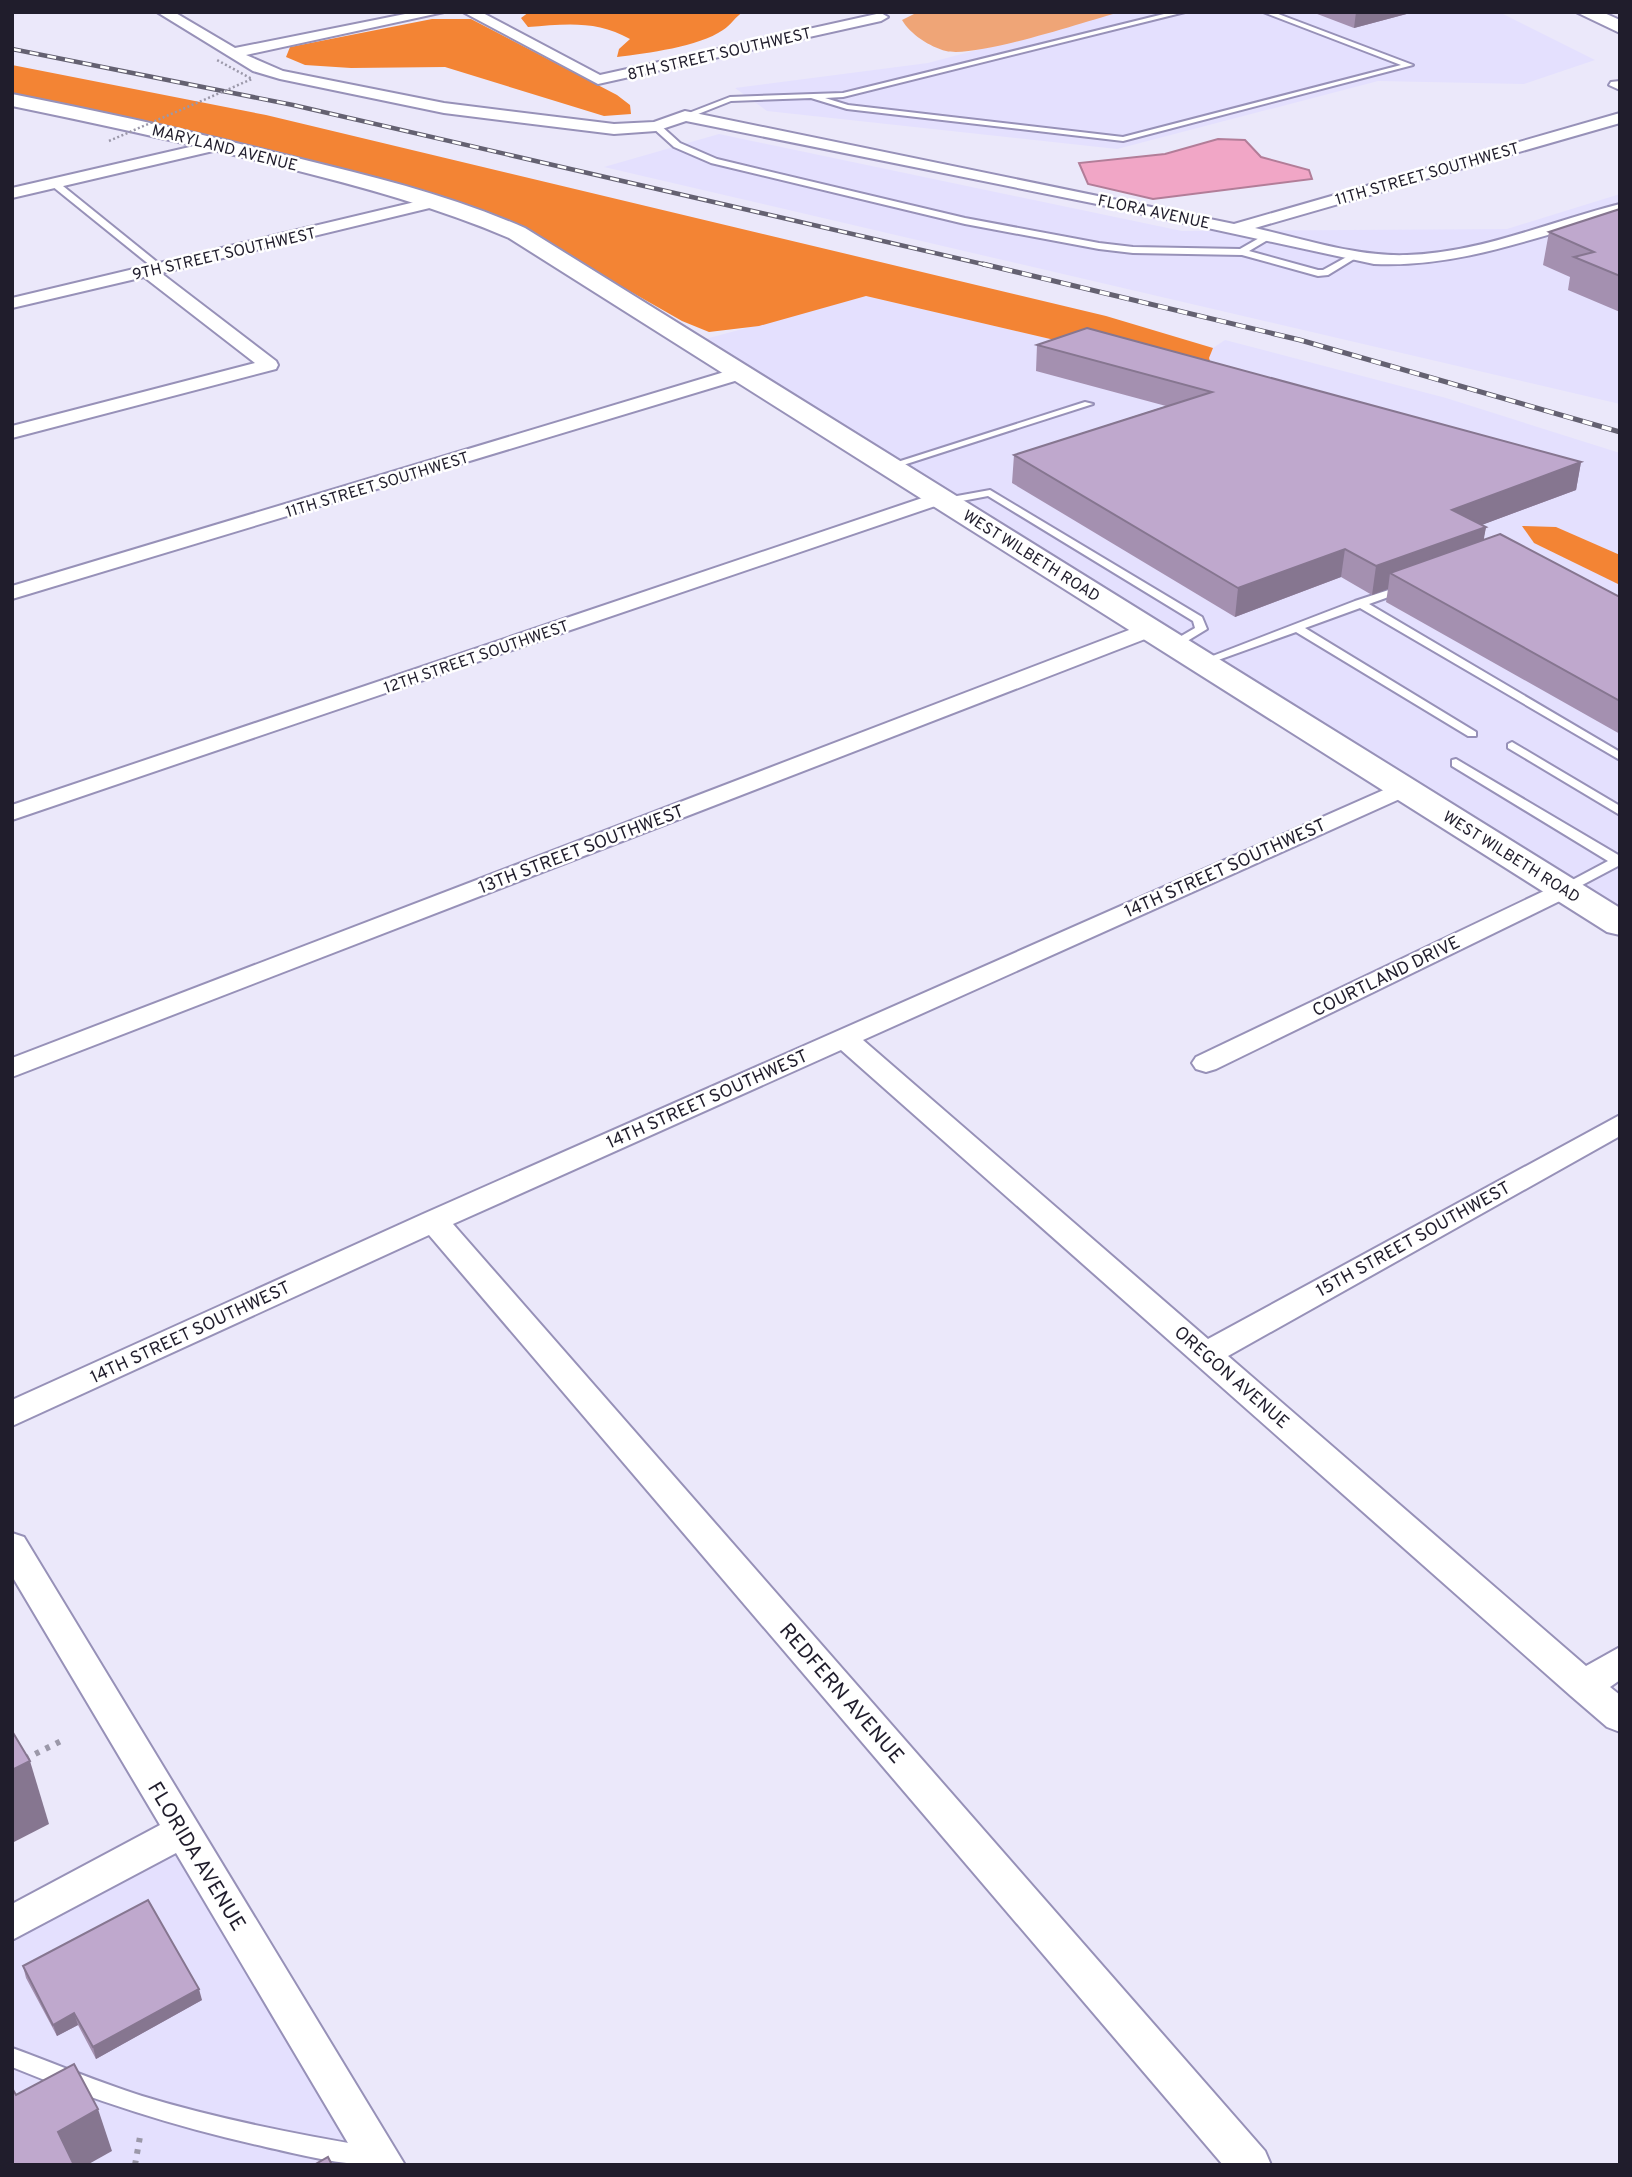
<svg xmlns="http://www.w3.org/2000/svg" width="1632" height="2177" font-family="Overpass,sans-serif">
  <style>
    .built { fill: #e4e0fe }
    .green { fill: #efa577 }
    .forest { fill: #f38434 }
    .water { fill: #f1a6c6; stroke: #b27d98; stroke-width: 2 }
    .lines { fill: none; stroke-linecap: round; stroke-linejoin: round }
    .service-casing { stroke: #9791b8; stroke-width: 4 }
    .minor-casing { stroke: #9791b8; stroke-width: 4 }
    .secondary-casing { stroke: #9791b8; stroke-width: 4 }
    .motorway-casing { stroke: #9791b8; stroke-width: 4 }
    .path { stroke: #9b98a9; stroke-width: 6; stroke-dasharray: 4.5 7; stroke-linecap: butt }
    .service { fill: #fff; fill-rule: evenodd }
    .minor { fill: #fff; fill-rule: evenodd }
    .secondary { fill: #fff; fill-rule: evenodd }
    .motorway { fill: #fff; fill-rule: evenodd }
    .rail-far1-casing { stroke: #646171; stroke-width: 4.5 }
    .rail-casing { stroke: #646171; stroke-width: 5 }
    .rail-far1 { stroke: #fff; stroke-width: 2.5; stroke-dasharray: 9; stroke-linecap: butt }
    .rail { stroke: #fff; stroke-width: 3.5; stroke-dasharray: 10; stroke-linecap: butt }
    .path-bridge { stroke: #9b98a9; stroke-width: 2.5; stroke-dasharray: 2 2.5; stroke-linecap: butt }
    .wall { fill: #a490b0 }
    .shaded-wall { fill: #867690 }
    .building { fill: #bfa8cd; stroke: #867690; stroke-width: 2 }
    .labels { text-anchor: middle; stroke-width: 5; stroke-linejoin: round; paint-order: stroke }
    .far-street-label { font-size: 16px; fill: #201d2c; stroke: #fff }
    .street-label { font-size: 18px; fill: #201d2c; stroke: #fff }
    .near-street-label { font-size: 21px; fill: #201d2c; stroke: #fff }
  </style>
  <rect width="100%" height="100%" fill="#ebe8fa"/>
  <g class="built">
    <polygon points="1120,12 1499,12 1595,60 1524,84 1378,81 1117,149 767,111 735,88 928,63"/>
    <polygon points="719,134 1182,231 1507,229 1620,194 1620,404 604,167"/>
    <polygon points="866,296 1183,370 1213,371 1209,358 1213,348 1225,340 1446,398 1620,453 1620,925 694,342"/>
    <polygon points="182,1832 384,2165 12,2165 12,1923"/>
  </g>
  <path class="green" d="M918 12H1120C1084 22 977 58 946 51 930 47 910 34 902 20Z"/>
  <g class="forest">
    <path d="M529 12H743C735 17 731 25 723 30 698 47 648 53 617 57L619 49 630 39C597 20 565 24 528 27L521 18Z"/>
    <polygon points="432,19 471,19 617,95 630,105 631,114 604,116 445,67 351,68 305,65 286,57 290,47"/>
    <polygon points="12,65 266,115 1106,316 1213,348 1209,358 1213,371 1183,370 866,296 759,326 709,332 682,321 547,244 455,202 385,179 12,95"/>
    <polygon points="1522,526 1556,527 1620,555 1620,585 1534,543"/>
  </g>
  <polygon class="water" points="1218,139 1245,140 1261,157 1309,170 1312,179 1153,199 1088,184 1079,163 1165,154"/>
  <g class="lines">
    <g class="service-casing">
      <g id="service">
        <polygon points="1172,12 1185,12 843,97 825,98 848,105 1123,137 1401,65 1263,12 1273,12 1413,65 1123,141 847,109 811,98 731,101 688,118 681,116 730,97 843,93"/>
        <polygon points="653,124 659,124 680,143 717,159 965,218 1099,243 1133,247 1240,249 1268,233 1271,234 1271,238 1249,251 1318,270 1323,270 1352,254 1359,256 1328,275 1318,276 1242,255 1133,253 1099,249 965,224 711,163 674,147 653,128"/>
        <polygon points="52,182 58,182 162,266 162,270 156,270 52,186"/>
        <polygon points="1085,402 1093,404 894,468 885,466"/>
        <polygon points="990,490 1202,617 1207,629 1179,646 1171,646 1171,642 1195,628 1193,621 988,496 946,504 941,501 946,498"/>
        <polygon points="1404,585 1409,588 1408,590 1369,604 1620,752 1620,760 1360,608 1305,628 1476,732 1476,736 1468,736 1296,632 1207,664 1199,664 1197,662 1355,601"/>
        <polygon points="1512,742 1620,806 1620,815 1508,748 1508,744"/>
        <polygon points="1456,759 1620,856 1620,865 1569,892 1561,892 1559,889 1561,886 1608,861 1452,766 1452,760"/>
        <path d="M12 2048C56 2064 98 2082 142 2096 217 2119 294 2134 371 2147L378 2150 381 2157 376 2165C340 2165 302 2155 266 2147 179 2128 95 2101 12 2067Z"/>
      </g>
    </g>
    <g class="minor-casing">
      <g id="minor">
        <path d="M157 12H174L235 48 415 12H444L246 55 283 71 444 103 614 124 654 122 685 111 1234 224 1620 113V123L1255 228C1304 239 1357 257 1407 255 1480 253 1549 222 1620 204V214C1537 236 1461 268 1374 264L1097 204 686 121 656 131 614 134 444 113 280 79 253 71Z"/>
        <polygon points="463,12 481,12 600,75 881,13 888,17 881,21 598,84"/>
        <polygon points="1620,81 1620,90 1609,85 1611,82"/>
        <polygon points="220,140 228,145 226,148 12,198 12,188"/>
        <polygon points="436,197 444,202 442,205 161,273 276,361 278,365 276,369 12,438 12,426 255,363 144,277 12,308 12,298"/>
        <polygon points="741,367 748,369 750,373 748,377 12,599 12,586"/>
        <polygon points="940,492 947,494 950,498 947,502 12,820 12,805"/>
        <polygon points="1150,622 1158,624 1161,629 1158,634 12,1077 12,1058"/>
        <polygon points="1404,781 1413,783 1416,788 1413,793 863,1040 1208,1339 1620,1115 1620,1136 1228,1356 1586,1666 1620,1647 1620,1680 1610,1687 1620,1695 1620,1732 1607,1727 1571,1696 841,1050 453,1224 1265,2151 1271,2165 1223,2165 429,1235 12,1426 12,1400 423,1214"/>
        <polygon points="1565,881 1574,884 1578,889 1574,894 1216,1069 1206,1072 1196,1069 1192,1063 1196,1057"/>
        <polygon points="12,1533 24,1537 405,2165 361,2165 176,1853 12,1940 12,1904 160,1825 12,1576"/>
      </g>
    </g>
    <g class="secondary-casing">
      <path id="secondary" d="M12 94C108 113 203 134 297 158 375 177 452 196 525 228L1620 908V935L1607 932 509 238C437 207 362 187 287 168 196 145 104 125 12 106Z"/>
    </g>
    <g class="motorway-casing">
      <polygon id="motorway" points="1576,12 1602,12 1620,20 1620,33"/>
    </g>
    <g class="path">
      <polyline points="25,1759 65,1739"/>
      <polyline points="135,2165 141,2131"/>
    </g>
    <use href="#service" class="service"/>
    <use href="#minor" class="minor"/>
    <use href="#secondary" class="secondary"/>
    <use href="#motorway" class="motorway"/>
    <g class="rail-far1-casing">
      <polyline id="rail-far1" points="12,49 293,105 991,266"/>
    </g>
    <g class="rail-casing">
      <polyline id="rail" points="983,264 1300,340 1620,432"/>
    </g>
    <use href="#rail-far1" class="rail-far1"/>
    <use href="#rail" class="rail"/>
    <polyline class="path-bridge" points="109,141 252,79 217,60"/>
  </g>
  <g class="wall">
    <polygon points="1312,12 1414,12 1354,28"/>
    <polygon points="1620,209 1620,312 1568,290 1570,277 1543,265 1549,232"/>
    <polygon points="1037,345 1581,462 1576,490 1481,525 1486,527 1483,540 1620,597 1620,734 1386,602 1388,589 1372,595 1341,577 1235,617 1012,483 1014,455 1166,406 1036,371"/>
    <polygon points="23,1966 202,2000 96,2059 78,2025 57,2036 26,1978"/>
  </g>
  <g class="shaded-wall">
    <polygon points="1356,12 1414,12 1354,28"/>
    <polygon points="1581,462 1576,490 1447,538 1452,510"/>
    <polygon points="1486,527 1481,555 1390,573 1388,589 1372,595 1376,566"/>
    <polygon points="1345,549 1341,577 1235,617 1238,588"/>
    <polygon points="30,1761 49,1824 12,1843 12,1770"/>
    <polygon points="199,1989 202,2000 96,2059 93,2047"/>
    <polygon points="74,2013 78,2025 57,2036 53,2025"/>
    <polygon points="98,2109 112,2151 87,2165 69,2165 58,2132"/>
  </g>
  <g class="building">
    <polygon points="1620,209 1620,276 1574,257 1594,252 1549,232"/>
    <polygon points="1087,328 1581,462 1452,510 1486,527 1376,566 1345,549 1238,588 1014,455 1212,392 1037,345"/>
    <polygon points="1500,534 1620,597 1620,701 1390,573"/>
    <polygon points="12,1731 30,1761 12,1770"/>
    <polygon points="148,1900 199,1989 93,2047 74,2013 53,2025 23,1966"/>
    <polygon points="74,2064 98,2109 58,2132 74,2165 12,2165 12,2088 16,2095"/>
    <polygon points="328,2157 332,2165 314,2165"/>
  </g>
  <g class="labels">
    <g class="far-street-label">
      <text transform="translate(719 53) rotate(-13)" y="6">8TH STREET SOUTHWEST</text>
      <text transform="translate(225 147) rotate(14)" y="6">MARYLAND AVENUE</text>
      <text transform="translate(1427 173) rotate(-16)" y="6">11TH STREET SOUTHWEST</text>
      <text transform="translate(1154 211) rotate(12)" y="6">FLORA AVENUE</text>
      <text transform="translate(224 253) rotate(-13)" y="6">9TH STREET SOUTHWEST</text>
      <text transform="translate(377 484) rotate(-17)" y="6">11TH STREET SOUTHWEST</text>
      <text transform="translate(1032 555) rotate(32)" y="6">WEST WILBETH ROAD</text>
      <text transform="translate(476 656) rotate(-19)" y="6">12TH STREET SOUTHWEST</text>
      <text transform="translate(1512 856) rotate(32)" y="6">WEST WILBETH ROAD</text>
    </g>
    <g class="street-label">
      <text transform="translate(581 849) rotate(-21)" y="6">13TH STREET SOUTHWEST</text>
      <text transform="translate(1225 868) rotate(-24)" y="6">14TH STREET SOUTHWEST</text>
      <text transform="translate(1386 976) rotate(-26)" y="6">COURTLAND DRIVE</text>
      <text transform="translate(707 1099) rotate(-24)" y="6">14TH STREET SOUTHWEST</text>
      <text transform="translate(1413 1239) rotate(-29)" y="6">15TH STREET SOUTHWEST</text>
      <text transform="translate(190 1332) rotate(-25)" y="6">14TH STREET SOUTHWEST</text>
      <text transform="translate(1232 1377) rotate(41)" y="6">OREGON AVENUE</text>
    </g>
    <g class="near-street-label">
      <text transform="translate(842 1693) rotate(49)" y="7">REDFERN AVENUE</text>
      <text transform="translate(197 1856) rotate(59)" y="7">FLORIDA AVENUE</text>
    </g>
  </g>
  <rect width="1632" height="2177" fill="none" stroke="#201d2c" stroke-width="28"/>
</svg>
